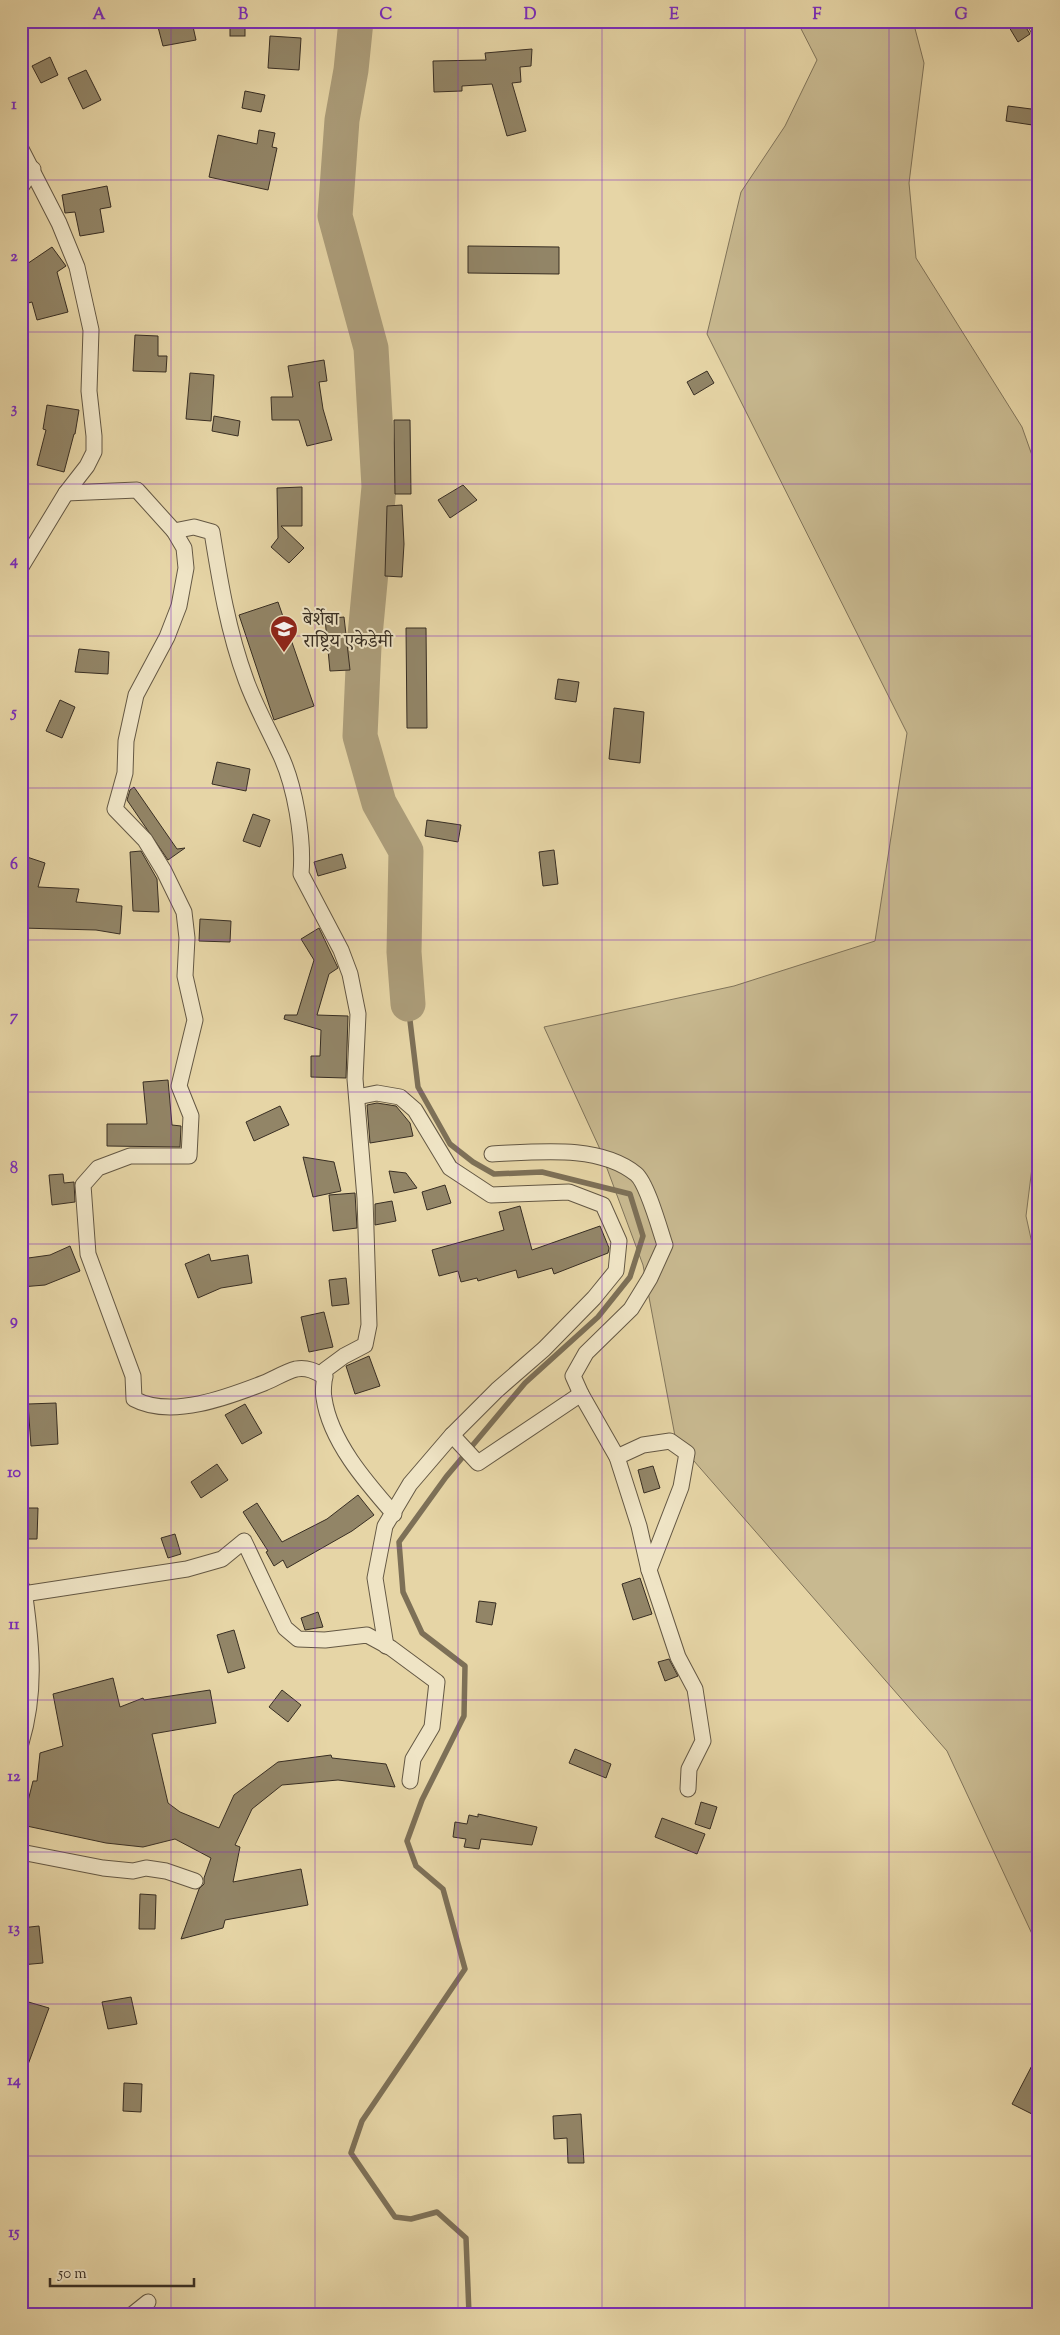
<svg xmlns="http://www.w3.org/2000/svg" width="1060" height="2335" font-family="'Sorts Mill Goudy','Noto Serif Devanagari',serif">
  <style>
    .green { fill: #c8b990; stroke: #80745a }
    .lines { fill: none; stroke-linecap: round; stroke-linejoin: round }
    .stream { stroke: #7d7057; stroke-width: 5.5 }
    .river { stroke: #ab9c79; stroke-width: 35 }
    .building { fill: #928567; stroke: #382e23 }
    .minor-casing { stroke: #645844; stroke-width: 17 }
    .minor { stroke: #efe4c5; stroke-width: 15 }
    .grid { fill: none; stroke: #7b2cbf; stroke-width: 1; stroke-opacity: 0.55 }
    .labels { text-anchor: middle; stroke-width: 4; stroke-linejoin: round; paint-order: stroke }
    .poi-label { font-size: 19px; fill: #382e23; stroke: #efe4c5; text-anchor: start }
    .neatline { fill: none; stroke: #7b2cbf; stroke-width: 2 }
    .grid-label { font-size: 16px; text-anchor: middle; font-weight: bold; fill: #7b2cbf }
  </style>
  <rect width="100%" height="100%" fill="#e6d5a6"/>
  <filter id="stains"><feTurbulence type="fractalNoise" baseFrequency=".004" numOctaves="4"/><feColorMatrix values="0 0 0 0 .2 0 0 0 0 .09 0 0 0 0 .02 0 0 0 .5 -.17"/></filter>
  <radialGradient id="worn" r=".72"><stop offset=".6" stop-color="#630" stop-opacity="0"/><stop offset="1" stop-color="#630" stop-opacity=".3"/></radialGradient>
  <polygon class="green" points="797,21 913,21 924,63 909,183 916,258 1022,427 1039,475 1039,1111 1026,1216 1039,1275 1039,1949 947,1751 687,1453 675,1436 643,1265 599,1147 544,1027 734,986 875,941 907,733 707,334 741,192 785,126 817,60"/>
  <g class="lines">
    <polyline class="stream" points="408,1004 418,1087 450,1144 473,1162 494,1174 542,1172 630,1194 643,1236 630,1277 598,1317 525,1383 446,1477 399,1542 403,1592 422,1633 465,1666 464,1716 422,1800 407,1841 416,1866 443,1889 465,1969 362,2121 351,2153 395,2217 411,2219 437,2212 466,2238 469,2314"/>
    <polyline class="river" points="356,21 351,70 342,120 335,216 371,348 379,487 364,646 360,736 379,803 406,851 404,952 408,1004"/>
  </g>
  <g class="building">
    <rect x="230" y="21" width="15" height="15"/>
    <polygon points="1018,21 1022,21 1030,34 1018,42 1009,27"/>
    <polygon points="192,22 196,40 163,46 158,27"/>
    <polygon points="270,36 301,38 299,70 268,68"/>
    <polygon points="532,49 531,66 520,67 521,82 512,83 526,131 507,136 492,84 462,86 462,91 434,92 433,61 486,60 485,53"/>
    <polygon points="50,57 58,75 41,83 32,66"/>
    <polygon points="86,70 101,100 83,109 68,78"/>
    <polygon points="245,91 265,95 261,112 242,108"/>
    <polygon points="1008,106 1039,110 1039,126 1006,121"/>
    <polygon points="259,130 275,133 272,147 277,148 268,190 209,177 218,135 257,144"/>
    <polygon points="107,186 111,207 100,209 104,232 80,236 75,212 65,213 62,195"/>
    <polygon points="468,246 559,247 559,274 468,273"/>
    <polygon points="52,247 66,266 57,272 68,312 37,320 32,302 21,305 21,268"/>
    <polygon points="135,335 158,336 158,356 167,356 166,372 133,371"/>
    <polygon points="324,360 327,381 319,382 323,409 332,440 307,446 299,420 272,420 271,397 293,397 288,366"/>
    <polygon points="707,371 714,383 694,395 687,382"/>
    <polygon points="190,373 214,375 211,421 186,419"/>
    <polygon points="47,405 79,410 75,434 74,434 64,472 37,465 46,430 43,429"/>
    <polygon points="214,416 240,421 238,436 212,431"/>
    <polygon points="394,420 410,420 411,494 395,494"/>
    <polygon points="463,485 477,500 450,518 438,500"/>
    <polygon points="302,487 302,526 281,526 304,548 289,563 271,547 278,538 277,488"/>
    <polygon points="402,505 404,544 402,577 385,576 387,506"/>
    <polygon points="278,602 314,706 274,720 239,615"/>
    <polygon points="344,617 350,670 330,671 325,619"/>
    <polygon points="406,628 426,628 427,728 407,728"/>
    <polygon points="79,649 109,652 108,674 75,672"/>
    <polygon points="558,679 579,682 576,702 555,699"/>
    <polygon points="60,700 75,707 62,738 46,731"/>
    <polygon points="614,708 644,712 640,763 609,759"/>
    <polygon points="217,762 250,769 246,791 212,784"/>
    <polygon points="134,787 177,849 185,848 168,860 127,800 130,790"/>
    <polygon points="253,814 270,820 260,847 243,841"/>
    <polygon points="427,820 461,825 458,842 425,836"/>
    <polygon points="554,850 558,884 543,886 539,852"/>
    <polygon points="141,851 157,879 159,912 133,911 130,852"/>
    <polygon points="342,854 346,868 318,876 314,862"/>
    <polygon points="21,855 45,863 38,887 79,889 76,902 122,906 120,934 96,930 21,928"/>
    <polygon points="200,919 231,921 230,942 199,941"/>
    <polygon points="319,928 338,968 329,974 317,1015 348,1016 346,1078 311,1077 311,1056 320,1056 321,1030 284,1019 285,1015 297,1015 314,960 301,939"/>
    <polygon points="168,1080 172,1125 181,1126 180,1147 107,1146 107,1124 147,1124 143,1082"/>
    <polygon points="377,1103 396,1106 410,1123 413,1136 370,1143 367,1105"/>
    <polygon points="280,1106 289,1125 254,1141 246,1122"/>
    <polygon points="303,1157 334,1162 341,1191 313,1197"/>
    <polygon points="389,1171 406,1173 417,1188 394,1193"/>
    <polygon points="63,1174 64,1183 74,1182 75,1202 52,1205 49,1175"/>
    <polygon points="445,1185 451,1203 427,1210 422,1192"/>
    <polygon points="355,1193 357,1228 333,1231 329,1195"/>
    <polygon points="392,1201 396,1221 375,1225 375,1204"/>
    <polygon points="520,1206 532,1250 600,1226 609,1248 608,1253 554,1274 552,1268 518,1278 516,1270 478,1281 477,1278 461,1282 458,1271 439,1276 432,1250 504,1230 499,1212"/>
    <polygon points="70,1246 80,1271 45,1285 21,1287 21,1259 50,1255"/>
    <polygon points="209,1254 211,1261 248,1255 252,1283 221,1288 198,1298 185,1264"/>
    <polygon points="346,1278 349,1304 332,1306 329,1280"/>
    <polygon points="324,1312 333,1347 309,1352 301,1317"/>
    <polygon points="369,1356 380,1386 355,1394 346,1366"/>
    <polygon points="56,1403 58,1444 31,1446 28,1404"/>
    <polygon points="245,1404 262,1433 242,1444 225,1415"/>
    <polygon points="217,1464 228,1480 201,1498 191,1482"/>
    <polygon points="653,1466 660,1488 644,1493 638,1470"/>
    <polygon points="358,1495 374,1515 352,1531 287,1568 283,1560 274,1566 266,1552 268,1551 243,1512 257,1503 282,1542 327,1519"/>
    <polygon points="21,1508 38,1508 37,1539 21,1539"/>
    <polygon points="175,1534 181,1554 168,1558 161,1538"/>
    <polygon points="640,1578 652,1614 633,1620 622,1584"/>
    <polygon points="479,1601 496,1603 492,1625 476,1622"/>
    <polygon points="318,1612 323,1627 305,1630 301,1618"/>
    <polygon points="234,1630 245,1668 228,1673 217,1635"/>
    <polygon points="669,1659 678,1676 665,1681 658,1662"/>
    <polygon points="113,1678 120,1707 143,1698 144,1700 210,1690 216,1723 152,1734 168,1803 180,1812 219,1828 234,1795 278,1762 331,1755 332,1758 386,1764 395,1787 338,1780 282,1785 252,1809 235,1845 240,1847 233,1882 301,1869 308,1905 225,1920 223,1928 181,1939 199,1889 204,1884 204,1878 211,1858 175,1839 143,1847 106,1843 22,1825 33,1781 37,1781 40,1753 63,1746 53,1694"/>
    <polygon points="282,1690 301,1705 288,1722 269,1707"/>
    <polygon points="575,1749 611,1764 606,1778 569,1763"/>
    <polygon points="701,1802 717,1807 710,1829 695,1824"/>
    <polygon points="478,1814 537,1827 532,1845 481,1839 479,1849 464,1847 466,1839 453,1837 455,1822 467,1824 469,1815 478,1817"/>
    <polygon points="662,1818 705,1834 697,1854 655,1837"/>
    <polygon points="140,1894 156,1895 155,1929 139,1929"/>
    <polygon points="39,1926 43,1963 21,1965 21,1928"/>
    <polygon points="131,1997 137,2024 108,2029 102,2002"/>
    <polygon points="25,2001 49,2008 23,2078 21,2015"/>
    <polygon points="1039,2052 1039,2099 1032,2114 1012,2104"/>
    <polygon points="124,2083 142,2084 141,2112 123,2111"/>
    <polygon points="581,2114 584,2163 568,2163 567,2138 554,2139 553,2116"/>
  </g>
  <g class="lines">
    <g class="minor-casing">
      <g id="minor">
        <polyline points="1034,21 1039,30"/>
        <polyline points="21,149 59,223 77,267 91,330 89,391 94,436 94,452 87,466 66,493 21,567"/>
        <polyline points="21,187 33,169"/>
        <path d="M66 493 137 490 174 531 184 548 186 568 179 606 167 637 136 695 126 741 125 773 115 809 145 840 164 871 184 912 187 938 185 976 195 1020 179 1086 191 1116 189 1156H130L98 1168 83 1185 88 1254 133 1376 134 1399C171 1419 228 1397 264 1383 274 1379 285 1372 296 1369 307 1367 315 1371 325 1377"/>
        <path d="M174 531 194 527 212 532C220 582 228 631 246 680 255 705 268 728 279 752 295 784 304 839 301 874L341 950 350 974 358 1014 355 1079 365 1198 369 1325 365 1345 344 1356 325 1370C325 1379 322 1389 324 1398 330 1441 366 1482 394 1514"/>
        <polyline points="357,1097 377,1093 400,1097 415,1110 450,1168 491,1195 569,1192 603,1205 619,1241 616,1271 594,1298 544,1349 497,1390 452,1435 410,1484 385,1526 375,1578 386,1646"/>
        <path d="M492 1154C537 1152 599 1144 636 1174 647 1183 660 1230 665 1245L650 1278 631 1309 586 1353 573 1376 581 1394"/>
        <polyline points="452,1435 478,1463 581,1394 617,1457 639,1526 649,1570 678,1657 695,1689 703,1741 689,1769 688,1789"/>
        <polyline points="617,1457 643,1445 670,1441 687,1453 681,1487 649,1570"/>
        <polyline points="25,1597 30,1593 187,1569 222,1559 244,1541 285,1628 298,1639 325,1640 367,1635 391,1648 437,1682 432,1727 413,1759 410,1781"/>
        <path d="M21 1743C36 1693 32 1648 25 1597L22 1588"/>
        <polyline points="21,1852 103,1868 133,1871 146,1868 166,1871 195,1881"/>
        <polyline points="133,2314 148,2302"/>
      </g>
    </g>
    <use href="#minor" class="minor"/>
  </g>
  <path class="grid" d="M171 21V2314M315 21V2314M458 21V2314M602 21V2314M745 21V2314M889 21V2314M21 180H1039M21 332H1039M21 484H1039M21 636H1039M21 788H1039M21 940H1039M21 1092H1039M21 1244H1039M21 1396H1039M21 1548H1039M21 1700H1039M21 1852H1039M21 2004H1039M21 2156H1039"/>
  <defs>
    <g id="school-pin" transform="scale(1.4375)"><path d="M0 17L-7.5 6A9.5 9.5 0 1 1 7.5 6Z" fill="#8f2418" stroke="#efe4c5"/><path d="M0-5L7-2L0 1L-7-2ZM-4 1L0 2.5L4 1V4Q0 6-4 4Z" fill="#fff"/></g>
  </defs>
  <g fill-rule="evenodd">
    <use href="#school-pin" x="284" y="629"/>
  </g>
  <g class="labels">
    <g class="poi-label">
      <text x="303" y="625">बेर्शेबा<tspan x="303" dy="22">राष्ट्रिय एकेडेमी</tspan></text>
    </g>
  </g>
  <rect width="1060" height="2335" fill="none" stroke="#e6d5a6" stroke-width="55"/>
  <path d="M50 2278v8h144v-8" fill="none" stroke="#382e23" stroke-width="2.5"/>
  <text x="58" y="2278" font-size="15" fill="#382e23" stroke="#efe4c5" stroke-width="4" paint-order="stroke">50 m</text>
  <rect x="28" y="28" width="1004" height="2280" class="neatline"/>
  <g class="grid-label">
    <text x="99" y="19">A</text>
    <text x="243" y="19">B</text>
    <text x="386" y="19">C</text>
    <text x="530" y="19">D</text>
    <text x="674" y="19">E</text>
    <text x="817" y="19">F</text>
    <text x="961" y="19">G</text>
    <text x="14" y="109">1</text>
    <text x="14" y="261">2</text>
    <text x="14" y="413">3</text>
    <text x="14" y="565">4</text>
    <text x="14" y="717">5</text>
    <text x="14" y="869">6</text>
    <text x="14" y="1021">7</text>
    <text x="14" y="1173">8</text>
    <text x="14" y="1325">9</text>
    <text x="14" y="1477">10</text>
    <text x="14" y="1629">11</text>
    <text x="14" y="1781">12</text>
    <text x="14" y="1933">13</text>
    <text x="14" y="2085">14</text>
    <text x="14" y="2237">15</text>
  </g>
  <rect width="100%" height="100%" filter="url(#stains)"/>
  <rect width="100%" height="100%" fill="url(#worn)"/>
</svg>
